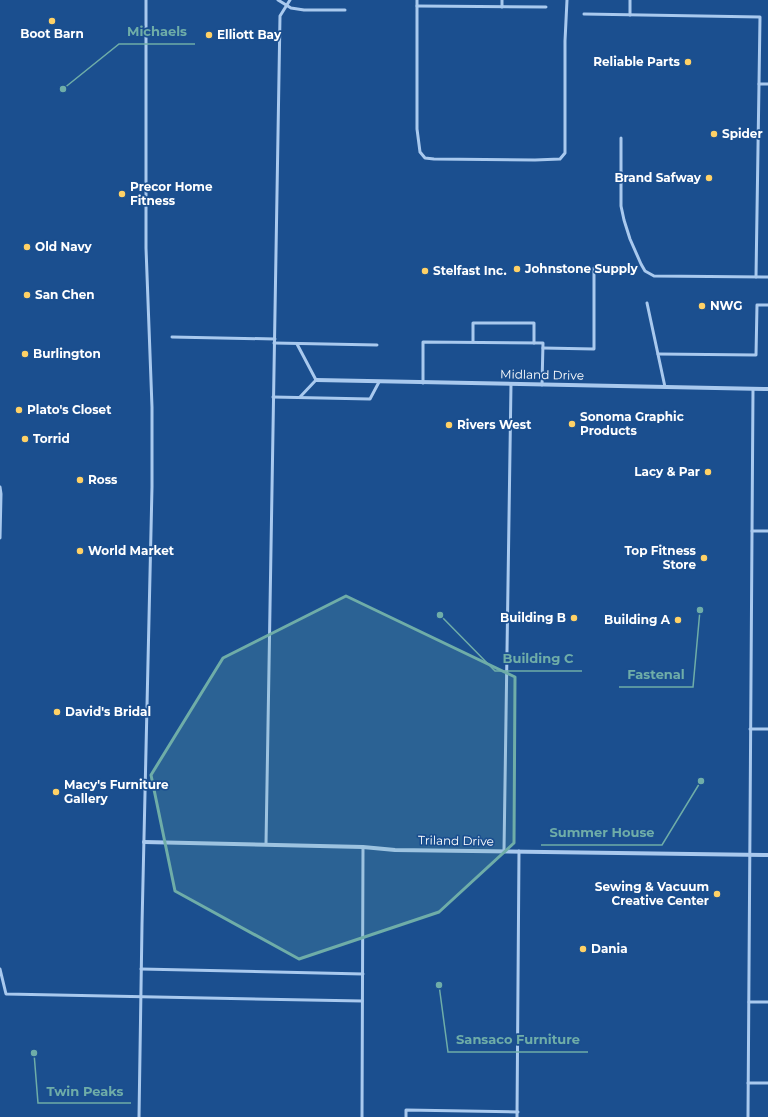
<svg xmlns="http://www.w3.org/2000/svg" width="768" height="1117" font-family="Montserrat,sans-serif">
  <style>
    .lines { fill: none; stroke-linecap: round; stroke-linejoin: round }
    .lane { stroke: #a9c9ee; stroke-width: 3 }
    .street { stroke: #a9c9ee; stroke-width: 4 }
    .marked { fill: #6fada8; fill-opacity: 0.2; stroke: #6fada8; stroke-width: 3; stroke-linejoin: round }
    .poi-dot { fill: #ffd166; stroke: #1b4f8f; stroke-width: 1.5 }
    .labels { text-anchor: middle; stroke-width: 3.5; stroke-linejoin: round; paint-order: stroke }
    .poi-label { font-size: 12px; font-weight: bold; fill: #fff; stroke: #1b4f8f; text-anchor: start }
    .street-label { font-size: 12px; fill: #fff; stroke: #1b4f8f }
    .leader { fill: none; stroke: #6fada8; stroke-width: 1.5 }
    .callout-dot { fill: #6fada8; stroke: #1b4f8f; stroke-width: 1.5 }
    .callout-label { font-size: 13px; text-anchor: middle; font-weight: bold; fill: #6fada8; stroke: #1b4f8f; stroke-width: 3.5; stroke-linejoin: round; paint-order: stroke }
  </style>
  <rect width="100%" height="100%" fill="#1b4f8f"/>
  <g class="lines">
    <g class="lane">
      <polyline points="278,0 291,8 304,10 345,10"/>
      <polyline points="417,0 417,129 420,152 425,158 434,159 535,160 560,159 565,153 565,41 567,0"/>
      <polyline points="417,6 546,7"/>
      <polyline points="502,7 502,0"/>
      <polyline points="584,14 760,17 759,84"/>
      <polyline points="630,15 630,0"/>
      <polyline points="621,138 621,206 624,220 630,239 641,264 645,271 654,276 768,277"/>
      <polyline points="756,277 759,84 768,84"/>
      <polyline points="647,303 665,387"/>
      <polyline points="172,337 275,339"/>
      <polyline points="473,342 473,323 534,323 534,343"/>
      <polyline points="274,343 377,345"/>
      <polyline points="297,344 316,380 300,397"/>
      <polyline points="543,348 594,349 594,268"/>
      <polyline points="658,354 756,355 757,305 768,305"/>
      <polyline points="423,383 423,342 543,343 542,385"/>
      <polyline points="273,397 370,399 379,382"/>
      <polyline points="0,487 1,494 0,538"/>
      <polyline points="752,531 768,531"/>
      <polyline points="750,729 768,729"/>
      <polyline points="266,844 280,16 290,0"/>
      <polyline points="504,851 511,384"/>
      <polyline points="0,969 6,994 362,1001"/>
      <polyline points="141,969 363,974"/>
      <polyline points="749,1002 768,1002"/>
      <polyline points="748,1083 768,1083"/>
      <polyline points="139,1117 142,925 152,487 152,407 146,248 146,0"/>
      <polyline points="362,1117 363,847"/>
      <polyline points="406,1117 406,1110 518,1112"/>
      <polyline points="517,1117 519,851"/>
      <polyline points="748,1117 753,389"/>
    </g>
    <g class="street">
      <polyline points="316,380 768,389"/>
      <polyline points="144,842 363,847 395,850 768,855"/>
    </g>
  </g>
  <path class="marked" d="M346 596 515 677 514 843 439 912 299 959 175 891 151 775 223 658Z"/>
  <g class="poi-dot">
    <circle cx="52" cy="21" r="4"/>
    <circle cx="209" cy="35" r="4"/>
    <circle cx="688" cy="62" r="4"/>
    <circle cx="714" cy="134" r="4"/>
    <circle cx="709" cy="178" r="4"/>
    <circle cx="122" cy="194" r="4"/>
    <circle cx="27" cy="247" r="4"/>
    <circle cx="517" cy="269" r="4"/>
    <circle cx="425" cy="271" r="4"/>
    <circle cx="27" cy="295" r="4"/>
    <circle cx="702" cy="306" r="4"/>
    <circle cx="25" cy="354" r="4"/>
    <circle cx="19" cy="410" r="4"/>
    <circle cx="572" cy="424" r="4"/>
    <circle cx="449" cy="425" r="4"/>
    <circle cx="25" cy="439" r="4"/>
    <circle cx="708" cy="472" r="4"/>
    <circle cx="80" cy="480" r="4"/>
    <circle cx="80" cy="551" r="4"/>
    <circle cx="704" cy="558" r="4"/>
    <circle cx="574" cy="618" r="4"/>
    <circle cx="678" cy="620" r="4"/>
    <circle cx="57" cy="712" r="4"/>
    <circle cx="56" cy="792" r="4"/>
    <circle cx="717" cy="894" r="4"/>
    <circle cx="583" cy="949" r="4"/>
  </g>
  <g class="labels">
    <g class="poi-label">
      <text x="52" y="38" text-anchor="middle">Boot Barn</text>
      <text x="217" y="39">Elliott Bay</text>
      <text x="680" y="66" text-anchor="end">Reliable Parts</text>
      <text x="722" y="138">Spider</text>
      <text x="701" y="182" text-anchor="end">Brand Safway</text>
      <text x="130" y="191">Precor Home<tspan x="130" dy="14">Fitness</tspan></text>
      <text x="35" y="251">Old Navy</text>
      <text x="525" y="273">Johnstone Supply</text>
      <text x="433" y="275">Stelfast Inc.</text>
      <text x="35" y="299">San Chen</text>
      <text x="710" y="310">NWG</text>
      <text x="33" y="358">Burlington</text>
      <text x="27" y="414">Plato's Closet</text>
      <text x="580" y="421">Sonoma Graphic<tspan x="580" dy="14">Products</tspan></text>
      <text x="457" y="429">Rivers West</text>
      <text x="33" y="443">Torrid</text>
      <text x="700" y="476" text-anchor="end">Lacy &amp; Par</text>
      <text x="88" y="484">Ross</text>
      <text x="88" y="555">World Market</text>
      <text x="696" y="555" text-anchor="end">Top Fitness<tspan x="696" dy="14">Store</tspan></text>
      <text x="566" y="622" text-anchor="end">Building B</text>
      <text x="670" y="624" text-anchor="end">Building A</text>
      <text x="65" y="716">David's Bridal</text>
      <text x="64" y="789">Macy's Furniture<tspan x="64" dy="14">Gallery</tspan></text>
      <text x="709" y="891" text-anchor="end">Sewing &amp; Vacuum<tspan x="709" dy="14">Creative Center</tspan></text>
      <text x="591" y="953">Dania</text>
    </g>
    <g class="street-label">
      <text transform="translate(542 375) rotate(1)" y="4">Midland Drive</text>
      <text transform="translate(456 841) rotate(1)" y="4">Triland Drive</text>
    </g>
  </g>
  <path class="leader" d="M63 89L119 44H195M440 615L495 671H582M700 610L693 687H619M701 781L662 845H541M439 985L448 1052H588M34 1053L38 1103H131"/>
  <g class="callout-dot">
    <circle cx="63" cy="89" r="4"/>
    <circle cx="440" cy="615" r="4"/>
    <circle cx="700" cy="610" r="4"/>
    <circle cx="701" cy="781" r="4"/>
    <circle cx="439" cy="985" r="4"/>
    <circle cx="34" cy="1053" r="4"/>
  </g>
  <g class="callout-label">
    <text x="157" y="36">Michaels</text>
    <text x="538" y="663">Building C</text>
    <text x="656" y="679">Fastenal</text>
    <text x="602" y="837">Summer House</text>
    <text x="518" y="1044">Sansaco Furniture</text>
    <text x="85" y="1096">Twin Peaks</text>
  </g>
</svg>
